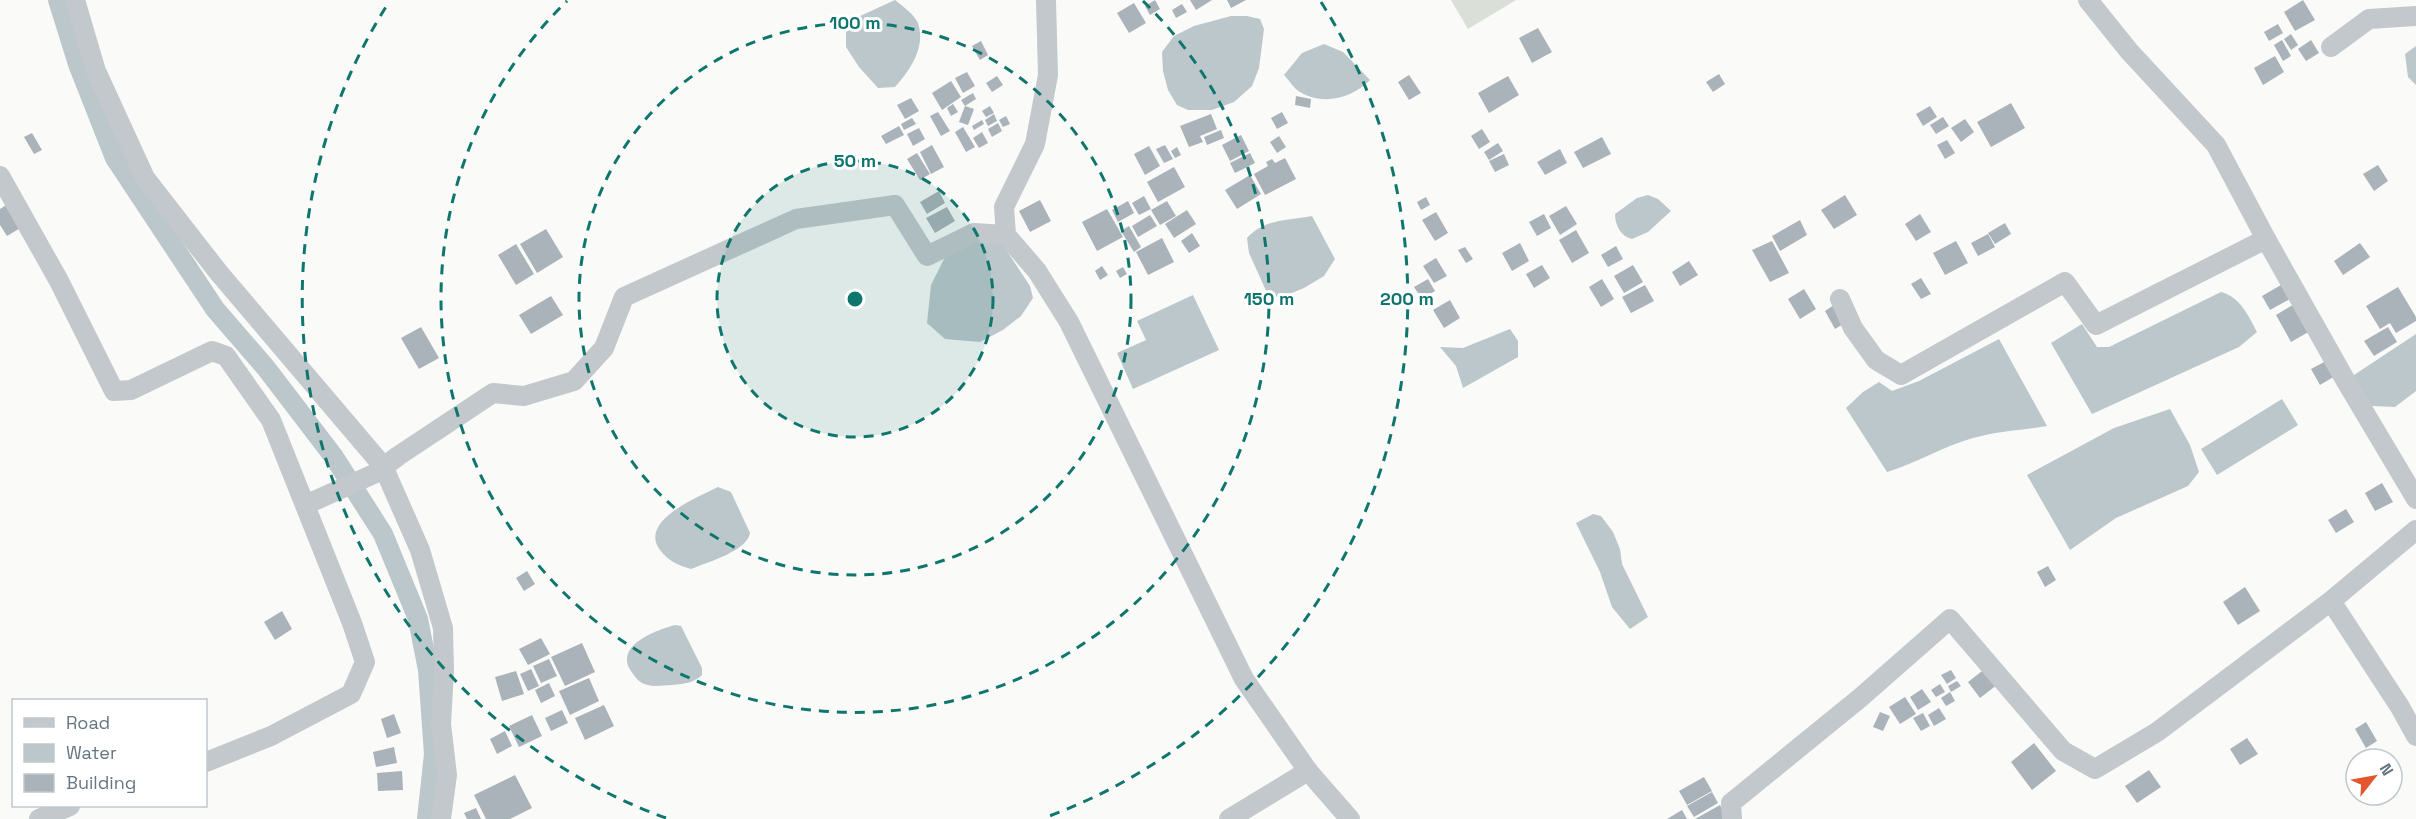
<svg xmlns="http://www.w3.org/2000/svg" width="2416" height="819" font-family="'Space Grotesk',sans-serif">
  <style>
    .green { fill: #dadfd7 }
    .water { fill: #bbc7cb }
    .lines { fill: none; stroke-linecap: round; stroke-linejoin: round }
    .canal { stroke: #bbc7cb; stroke-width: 20 }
    .building { fill: #aab3b9 }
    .minor { stroke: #c3c8cc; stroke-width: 20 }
    .ring { fill: none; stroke: #0f766e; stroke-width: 3; stroke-dasharray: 10 8 }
    .centre { fill: #0f766e; stroke: #fff; stroke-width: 3 }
    .ring-label { font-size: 18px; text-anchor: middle; font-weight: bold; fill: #0f766e; stroke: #fff; stroke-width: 6; stroke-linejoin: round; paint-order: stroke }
  </style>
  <rect width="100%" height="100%" fill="#fafaf8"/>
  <polygon class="green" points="1451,0 1516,0 1468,29"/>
  <g class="water">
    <path d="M895 0C902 6 914 14 918 23 926 48 910 70 895 87L878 88 859 67 846 47V27L858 17Z"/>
    <polygon points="1231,16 1247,16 1260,19 1264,29 1262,45 1259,68 1252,86 1234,102 1212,110 1188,110 1177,105 1168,90 1163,71 1162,52 1174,36 1194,26"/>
    <path d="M1324 44 1343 52 1370 80C1352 98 1324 106 1300 92 1294 89 1289 80 1284 75L1302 53Z"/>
    <polygon points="2416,46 2416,85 2408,77 2405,54"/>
    <path d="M1648 195 1658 199 1671 211 1648 232 1632 239C1621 237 1615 225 1615 214L1637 198Z"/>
    <path d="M1312 216 1335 259 1324 276 1304 288 1280 298 1268 295 1249 253 1247 238C1265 218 1288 221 1312 216Z"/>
    <polygon points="999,239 1030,286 1033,298 1021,316 1003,330 980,342 945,339 927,323 931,285 946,255 974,243"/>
    <path d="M2221 292C2240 297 2248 315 2257 332L2239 347 2092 414 2051 343 2082 324 2097 347H2109Z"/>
    <polygon points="1193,295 1219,350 1133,389 1117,353 1146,340 1137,321"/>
    <polygon points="1510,329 1518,341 1518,357 1463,388 1456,366 1440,347 1463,348"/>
    <polygon points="2416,334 2416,391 2395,407 2372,406 2348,379"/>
    <path d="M1999 339 2047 426C2023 430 1996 431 1973 438 1943 446 1917 463 1887 472L1846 408 1863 392 1879 382 1892 391 1919 381Z"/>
    <polygon points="2282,399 2298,425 2217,475 2201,449"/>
    <polygon points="2170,409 2190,445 2199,472 2188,486 2116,518 2070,550 2027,475 2114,428"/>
    <path d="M718 487 731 492 750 533C747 551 708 562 691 569 678 565 668 561 660 550 638 521 698 497 718 487Z"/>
    <polygon points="1593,514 1601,516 1613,532 1620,549 1622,564 1648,617 1630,629 1612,607 1600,572 1576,523"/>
    <path d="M675 625 681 626 702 668V675C694 683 683 684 672 685 664 685 655 687 648 685 640 684 635 677 631 671 614 645 657 630 675 625Z"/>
  </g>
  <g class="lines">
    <polyline class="canal" points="58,0 78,64 115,158 215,309 266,368 334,457 383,534 418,619 428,670 434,754 427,819"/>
  </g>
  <g class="building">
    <polygon points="1155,0 1160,9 1150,15 1145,6"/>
    <polygon points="1190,0 1212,0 1196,10"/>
    <polygon points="1227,0 1246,0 1231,8"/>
    <polygon points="2303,0 2315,20 2295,31 2284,12"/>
    <polygon points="1134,3 1146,23 1129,33 1117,13"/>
    <polygon points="1182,4 1187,12 1176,18 1172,10"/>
    <polygon points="2278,24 2283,33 2269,41 2264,32"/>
    <polygon points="1538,28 1552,52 1532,63 1519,38"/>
    <polygon points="2291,34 2298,45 2291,50 2284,39"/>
    <polygon points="2282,40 2291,56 2283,61 2274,45"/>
    <polygon points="2311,40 2319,53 2306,61 2298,49"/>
    <polygon points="981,41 988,55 980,60 972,46"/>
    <polygon points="2275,56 2284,72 2263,85 2254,68"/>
    <polygon points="967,72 975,86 963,93 955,78"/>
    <polygon points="1719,74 1725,84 1713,92 1706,82"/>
    <polygon points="1409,75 1421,93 1409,100 1398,82"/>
    <polygon points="997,76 1003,85 992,92 986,83"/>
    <polygon points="1508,76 1519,95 1489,113 1478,93"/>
    <polygon points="951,81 961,97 942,110 932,93"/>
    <polygon points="973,93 976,99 965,106 961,100"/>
    <polygon points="1296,96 1311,99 1310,108 1295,105"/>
    <polygon points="911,98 919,111 905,119 897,105"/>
    <polygon points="2011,103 2025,128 1991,147 1977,122"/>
    <polygon points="953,104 958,112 951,116 947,108"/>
    <polygon points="965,106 974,109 968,125 959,122"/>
    <polygon points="990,106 994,113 986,117 982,111"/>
    <polygon points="1930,106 1937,117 1923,126 1916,114"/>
    <polygon points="938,112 950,131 941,136 930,116"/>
    <polygon points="1282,112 1288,123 1277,129 1271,118"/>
    <polygon points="994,114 997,121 988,126 985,120"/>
    <polygon points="1211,114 1217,129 1200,136 1203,142 1189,147 1180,126"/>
    <polygon points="1006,116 1010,124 1003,127 999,120"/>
    <polygon points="1943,117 1949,126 1936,134 1930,125"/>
    <polygon points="912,118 916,124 904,130 901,124"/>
    <polygon points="1965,119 1974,132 1961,142 1951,128"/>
    <polygon points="982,120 984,124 974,130 972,126"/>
    <polygon points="998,123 1002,131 992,137 988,129"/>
    <polygon points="899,126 904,135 886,144 881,136"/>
    <polygon points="963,127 975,147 966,152 955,132"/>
    <polygon points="919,128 925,139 913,146 907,134"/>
    <polygon points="1482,129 1490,142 1479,149 1471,136"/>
    <polygon points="1221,130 1224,138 1207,145 1204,137"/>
    <polygon points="982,132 988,143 979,148 973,138"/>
    <polygon points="32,133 42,150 34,154 24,137"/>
    <polygon points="1241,135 1249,151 1230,161 1222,145"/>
    <polygon points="1279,136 1286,147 1277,153 1270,142"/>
    <polygon points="1602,137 1611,154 1583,168 1574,152"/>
    <polygon points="1947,140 1955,153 1945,159 1937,145"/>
    <polygon points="1498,143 1503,151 1489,160 1484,152"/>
    <polygon points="932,145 944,167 931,174 920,152"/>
    <polygon points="1165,145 1173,159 1164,163 1156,149"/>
    <polygon points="1149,146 1160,166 1145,175 1134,154"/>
    <polygon points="1177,147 1181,155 1175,158 1171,151"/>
    <polygon points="1560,149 1567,163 1545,175 1537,162"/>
    <polygon points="917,153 930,174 920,180 907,159"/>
    <polygon points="1250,153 1255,163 1235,173 1230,163"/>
    <polygon points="1504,154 1509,165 1495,172 1489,161"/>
    <polygon points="1285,158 1296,179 1265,195 1254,174 1268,166 1266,162 1272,159 1275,163"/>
    <polygon points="2378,165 2388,181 2374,191 2363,174"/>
    <polygon points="1174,167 1185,187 1158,202 1147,182"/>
    <polygon points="1250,175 1261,194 1237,209 1225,190"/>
    <polygon points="939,191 945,203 927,214 920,202"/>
    <polygon points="1845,195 1857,215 1834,229 1821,210"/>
    <polygon points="1144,196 1151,209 1139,215 1132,203"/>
    <polygon points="1426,197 1430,205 1421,210 1417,202"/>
    <polygon points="1040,200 1051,221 1030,232 1019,211"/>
    <polygon points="1128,201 1134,213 1118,222 1112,210"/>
    <polygon points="1167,201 1176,216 1160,225 1151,210"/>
    <polygon points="8,204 22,227 7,236 0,225 0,209"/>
    <polygon points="1566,206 1577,224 1560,235 1549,216"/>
    <polygon points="947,207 955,221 935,233 926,218"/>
    <polygon points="1107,209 1123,237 1097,251 1082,222"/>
    <polygon points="1187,210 1196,224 1174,238 1165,224"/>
    <polygon points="1436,212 1448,233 1435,241 1422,220"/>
    <polygon points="1544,214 1551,228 1537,236 1529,222"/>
    <polygon points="1920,214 1931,232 1916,241 1905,224"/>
    <polygon points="1150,215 1157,226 1138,237 1132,226"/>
    <polygon points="1800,220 1807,235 1780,251 1772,236"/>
    <polygon points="2005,223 2011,234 1995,244 1988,233"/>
    <polygon points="1129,226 1141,247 1134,252 1121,231"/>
    <polygon points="546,229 563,257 537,273 520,244"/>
    <polygon points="1576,230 1589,253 1572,263 1559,240"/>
    <polygon points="1192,233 1200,246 1189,253 1181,241"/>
    <polygon points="1988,234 1995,247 1978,256 1971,243"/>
    <polygon points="1162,238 1174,262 1148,275 1136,252"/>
    <polygon points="1772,241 1789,273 1770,282 1752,250"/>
    <polygon points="1956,241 1968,263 1945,275 1933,253"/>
    <polygon points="1520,243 1529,261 1512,271 1502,253"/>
    <polygon points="2360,243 2370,257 2343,275 2334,261"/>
    <polygon points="516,244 534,274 516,285 498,255"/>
    <polygon points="1616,246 1623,259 1608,267 1601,255"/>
    <polygon points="1465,247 1473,259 1466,263 1458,250"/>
    <polygon points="1436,258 1447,276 1434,283 1423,266"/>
    <polygon points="1689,261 1698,275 1680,286 1672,272"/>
    <polygon points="1542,265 1550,278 1534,288 1526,274"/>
    <polygon points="1633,265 1643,282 1624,293 1614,276"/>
    <polygon points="1102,266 1108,275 1100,280 1095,271"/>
    <polygon points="1123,267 1127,274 1120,278 1116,271"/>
    <polygon points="1921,278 1931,294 1921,299 1911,284"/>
    <polygon points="1428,279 1435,291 1422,299 1414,287"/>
    <polygon points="1602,279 1614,299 1601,307 1589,287"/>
    <polygon points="1645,285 1654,301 1631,313 1622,297"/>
    <polygon points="2281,285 2290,299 2270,310 2262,296"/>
    <polygon points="2398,287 2416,317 2416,321 2396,333 2390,323 2380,329 2366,306"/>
    <polygon points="1804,289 1816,309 1800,319 1788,299"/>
    <polygon points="551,296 563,315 531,334 519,315"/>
    <polygon points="1450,300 1460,318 1444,328 1433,310"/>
    <polygon points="1837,303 1848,321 1835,329 1825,311"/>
    <polygon points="2296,303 2312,330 2291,342 2276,315"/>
    <polygon points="421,327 439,358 419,369 401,338"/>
    <polygon points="2388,327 2397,342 2374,356 2364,341"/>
    <polygon points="2326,361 2335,376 2320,385 2311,369"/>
    <polygon points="2382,483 2393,502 2375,511 2365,493"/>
    <polygon points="2346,509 2354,522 2336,533 2328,520"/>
    <polygon points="2048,566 2056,580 2045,587 2037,572"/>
    <polygon points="527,571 535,584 524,591 516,578"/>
    <polygon points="2245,587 2260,611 2238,625 2223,602"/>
    <polygon points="282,611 292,629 275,640 264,622"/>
    <polygon points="541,638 550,654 528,665 519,649"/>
    <polygon points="582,643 595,672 565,686 551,657"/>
    <polygon points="549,659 557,676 541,683 533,666"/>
    <polygon points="1986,668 1998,684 1980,698 1968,682"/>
    <polygon points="531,669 539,686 528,691 520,674"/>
    <polygon points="1951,670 1956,678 1947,684 1941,675"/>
    <polygon points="516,671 524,694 502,701 495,677"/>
    <polygon points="589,678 599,701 570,715 559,691"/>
    <polygon points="1957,681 1961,686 1951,692 1948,686"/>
    <polygon points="549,683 555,696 541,703 535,690"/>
    <polygon points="1940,684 1945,692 1936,697 1931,690"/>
    <polygon points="1922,689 1931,702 1918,710 1910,697"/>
    <polygon points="1950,692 1955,701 1946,706 1941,698"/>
    <polygon points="1905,697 1916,714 1900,724 1889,707"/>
    <polygon points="604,705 614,726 585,740 575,718"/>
    <polygon points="1939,708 1946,719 1934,726 1928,715"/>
    <polygon points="562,710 568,723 551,731 545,718"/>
    <polygon points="1880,712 1890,716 1883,731 1873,727"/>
    <polygon points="1923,713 1930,726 1921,731 1913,718"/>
    <polygon points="394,714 401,733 387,738 381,719"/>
    <polygon points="532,715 542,736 519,747 509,726"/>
    <polygon points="2366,722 2377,741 2366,748 2355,729"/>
    <polygon points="505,731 512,746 497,754 490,739"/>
    <polygon points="2247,738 2258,754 2240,765 2230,749"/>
    <polygon points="2034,743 2056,771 2032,790 2011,762"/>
    <polygon points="394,747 397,763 376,767 373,752"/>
    <polygon points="2149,770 2161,787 2137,803 2125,786"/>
    <polygon points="402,771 403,790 378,791 377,773"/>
    <polygon points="515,775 532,808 510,819 486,819 474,795"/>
    <polygon points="1704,777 1712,791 1687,805 1679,791"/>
    <polygon points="1712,792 1718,803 1694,817 1687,806"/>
    <polygon points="1720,805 1726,817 1723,819 1695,819"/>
    <polygon points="476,808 481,819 467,819 464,813"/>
    <polygon points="1682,810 1687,819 1667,819"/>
  </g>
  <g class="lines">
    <g class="minor">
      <polyline points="75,0 96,71 145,178 219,273 383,466 420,550 443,628 444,671 441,724 447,775 441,819"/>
      <polyline points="1046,0 1048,75 1035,144 1004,207 1006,235 1037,271 1069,322 1244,679 1308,771 1350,819"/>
      <polyline points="2088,0 2129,51 2216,145 2266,239 2347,383 2416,499"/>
      <polyline points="2331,47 2369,19 2416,16"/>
      <polyline points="0,176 59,281 114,391 131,390 212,351 226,356 271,420 352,623 365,662 351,694 271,736 206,762"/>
      <polyline points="1840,299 1853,328 1876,360 1901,375 2065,282 2096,325 2266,239"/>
      <polyline points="305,505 376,473 398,456 493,393 524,396 574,381 604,348 624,297 796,219 895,205 927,256 974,233 1006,235"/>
      <polyline points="2416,530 2331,601 2400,707 2416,736"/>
      <polyline points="39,819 70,806"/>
      <polyline points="1229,819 1308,771"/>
      <polyline points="1732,819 1731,803 1860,698 1950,619 2063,751 2095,769 2157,732 2331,601"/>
    </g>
  </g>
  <circle cx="855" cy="299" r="138" fill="#0f766e" fill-opacity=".12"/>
  <g class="ring">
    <circle cx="855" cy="299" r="138"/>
    <circle cx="855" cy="299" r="276"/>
    <path d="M1143 1A414 414 0 1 1 567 1"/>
    <path d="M666 818A552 552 0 0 1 389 2M1321 2A552 552 0 0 1 1044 818"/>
  </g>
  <circle cx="855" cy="299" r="9" class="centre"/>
  <g class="ring-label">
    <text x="855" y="29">100 m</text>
    <text x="855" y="167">50 m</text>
    <text x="1269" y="305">150 m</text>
    <text x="1407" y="305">200 m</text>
  </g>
  <rect x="12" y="699" width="195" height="108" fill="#ffffff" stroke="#c1c8cd" stroke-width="1.5"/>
  <rect x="24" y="718" width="30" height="9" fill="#c3c8cc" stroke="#c1c8cd" stroke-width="1.5"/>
  <text x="66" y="729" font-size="18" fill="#657683">Road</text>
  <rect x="24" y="744" width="30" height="18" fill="#bbc7cb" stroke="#c1c8cd" stroke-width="1.5"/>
  <text x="66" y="759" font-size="18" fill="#657683">Water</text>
  <rect x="24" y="774" width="30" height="18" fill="#aab3b9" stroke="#c1c8cd" stroke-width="1.5"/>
  <text x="66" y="789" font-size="18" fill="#657683">Building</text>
  <g transform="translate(2374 777) rotate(59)"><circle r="28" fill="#ffffff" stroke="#c1c8cd" stroke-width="1.5"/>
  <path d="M0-4.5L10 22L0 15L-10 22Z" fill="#e4572e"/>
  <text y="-9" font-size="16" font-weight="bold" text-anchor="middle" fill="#657683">N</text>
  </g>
</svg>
